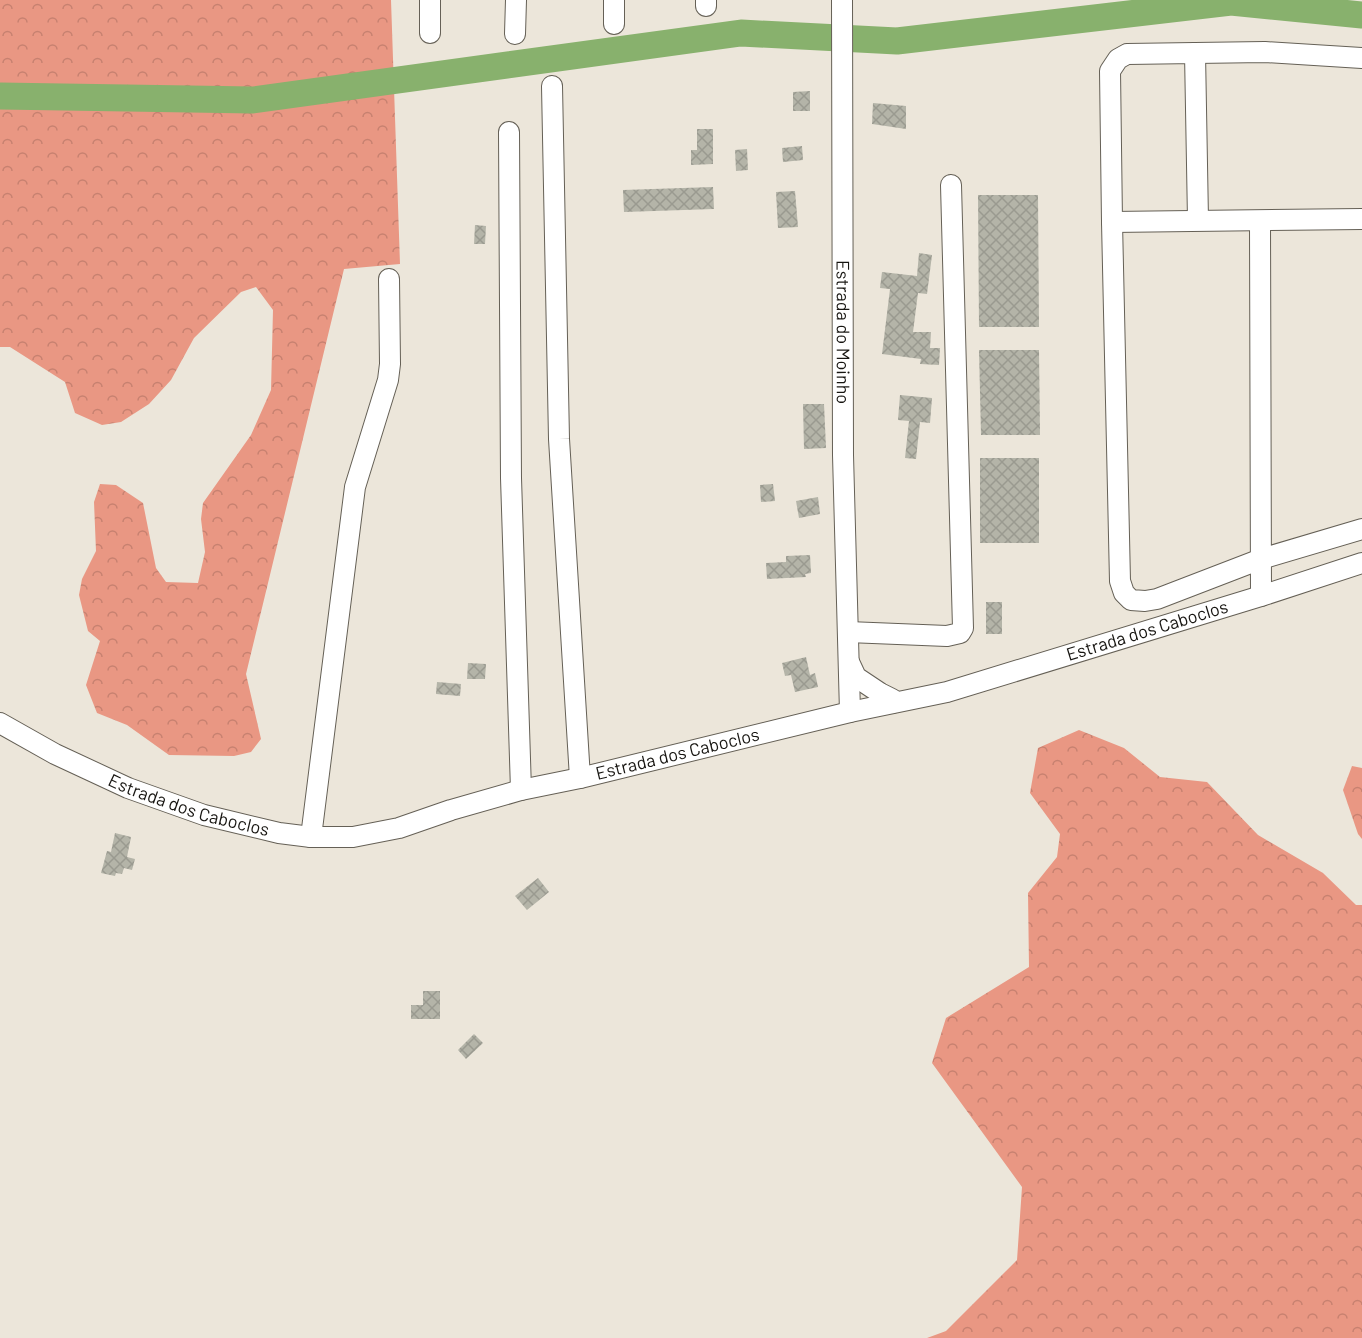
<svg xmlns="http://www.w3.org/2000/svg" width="1362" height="1338" font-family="Barlow,sans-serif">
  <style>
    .forest { fill: url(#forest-crowns) }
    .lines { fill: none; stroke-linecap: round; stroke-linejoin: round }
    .river { stroke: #88b16d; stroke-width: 27 }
    .building { fill: url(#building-cross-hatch) }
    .minor-casing { stroke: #656056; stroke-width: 22 }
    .minor { stroke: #fff; stroke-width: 20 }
    .labels { text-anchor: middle; stroke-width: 4.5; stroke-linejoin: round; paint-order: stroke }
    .street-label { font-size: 18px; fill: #171511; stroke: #ece6da }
  </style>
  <defs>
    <pattern id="forest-crowns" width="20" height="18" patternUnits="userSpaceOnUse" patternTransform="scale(1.5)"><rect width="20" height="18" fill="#e99783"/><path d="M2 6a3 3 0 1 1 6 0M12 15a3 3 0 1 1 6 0" fill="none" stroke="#c78170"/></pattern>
    <pattern id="building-cross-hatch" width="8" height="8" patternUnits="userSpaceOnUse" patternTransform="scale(1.5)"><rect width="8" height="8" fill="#b4b4a8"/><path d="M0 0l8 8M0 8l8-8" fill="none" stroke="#9a9a90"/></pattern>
  </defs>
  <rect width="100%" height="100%" fill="#ece6da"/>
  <g class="forest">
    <polygon points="0,0 391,0 400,264 344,269 246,674 261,739 251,752 234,756 169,755 127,725 97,713 86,685 100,641 88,631 79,595 82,579 96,551 94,502 100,484 116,485 143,503 156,568 166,582 198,583 205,552 201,519 203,503 251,435 271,390 273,310 256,287 241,292 194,338 171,380 149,404 121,422 102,425 75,413 65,382 10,347 0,347"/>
    <polygon points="1079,730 1124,748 1160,777 1207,782 1258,835 1323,873 1356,905 1362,905 1362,1338 927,1338 946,1331 1017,1260 1022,1187 932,1063 946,1018 1029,967 1028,893 1057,857 1060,834 1030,793 1038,748"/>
    <polygon points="1352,766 1362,768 1362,839 1358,834 1343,790"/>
  </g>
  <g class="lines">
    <polyline class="river" points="0,96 253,100 741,33 897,41 1231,2 1362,15"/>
  </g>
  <g class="building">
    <polygon points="810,91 810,111 793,111 793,92"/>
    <polygon points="873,103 906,106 906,129 872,124"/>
    <polygon points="697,129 713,129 713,164 691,165 691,150 697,150"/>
    <polygon points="802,146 803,160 783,162 782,148"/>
    <polygon points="747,149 748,170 736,171 735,150"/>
    <polygon points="713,187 714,209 624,212 623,190"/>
    <polygon points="795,191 798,227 778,228 776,192"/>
    <polygon points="978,195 1038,195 1039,327 979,327"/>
    <polygon points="475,225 486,226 485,244 474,244"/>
    <polygon points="919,253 932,255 927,294 918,293 913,332 931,332 930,348 940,348 939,365 920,364 921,359 882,354 890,289 880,288 882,272 917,276"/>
    <polygon points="979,350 1039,350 1040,435 981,435"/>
    <polygon points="900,395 932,398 930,423 920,422 916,459 905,458 909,421 898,420"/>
    <polygon points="803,404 824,404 826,448 804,449"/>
    <rect x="980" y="458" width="59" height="85"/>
    <polygon points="773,484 775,501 761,502 760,485"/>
    <polygon points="818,497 820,514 799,518 796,501"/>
    <polygon points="810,555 811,573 805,574 806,577 767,579 766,563 786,562 786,556"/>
    <rect x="986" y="602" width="16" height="32"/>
    <polygon points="806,657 810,675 815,673 818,687 795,692 791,675 785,676 782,663"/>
    <polygon points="468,663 486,664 485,679 467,679"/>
    <polygon points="437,682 461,684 460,696 436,694"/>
    <polygon points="115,833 131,837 127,857 135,859 132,870 124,868 122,874 116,873 115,876 101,873 107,851 111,852"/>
    <polygon points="538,878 549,892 527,910 515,896"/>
    <polygon points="423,991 440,991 440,1019 411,1019 411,1005 423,1005"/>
    <polygon points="474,1034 483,1043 466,1059 458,1050"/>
  </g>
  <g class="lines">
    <g class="minor-casing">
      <g id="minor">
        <polyline points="430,0 430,33"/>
        <polyline points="614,0 614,24"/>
        <polyline points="706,0 706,6"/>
        <path id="s1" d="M842 0 843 455 850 712"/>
        <polyline points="515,34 516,0"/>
        <polyline points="1195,53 1265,52 1362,58"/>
        <polyline points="552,86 559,439 580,778"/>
        <polyline points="509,132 511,478 521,790"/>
        <polyline points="1198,220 1195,53 1127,54 1118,59 1110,71 1112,222 1120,581 1124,593 1131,600 1145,601 1157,599 1261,559 1362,529"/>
        <polyline points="1260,221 1261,596"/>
        <polyline points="1112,222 1362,219"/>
        <polyline points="848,632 947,636 960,633 963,628 951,185"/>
        <polyline points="849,662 856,677 880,693 892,699 892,703"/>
        <path id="s2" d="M0 723 55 754 128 788 204 815 279 833 311 837H353L399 828 451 810 521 790 580 778 850 712 947 692 1261 596 1362 563"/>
        <polyline points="311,837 355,487 388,380 390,364 389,279"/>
      </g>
    </g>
    <use href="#minor" class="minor"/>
  </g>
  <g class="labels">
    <g class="street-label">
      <text dy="6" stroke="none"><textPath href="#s1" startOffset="332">Estrada do Moinho</textPath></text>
      <text dy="6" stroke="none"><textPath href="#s2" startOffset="1197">Estrada dos Caboclos</textPath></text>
      <text dy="6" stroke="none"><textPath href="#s2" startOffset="711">Estrada dos Caboclos</textPath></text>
      <text dy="6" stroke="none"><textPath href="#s2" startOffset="207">Estrada dos Caboclos</textPath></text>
    </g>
  </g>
</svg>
